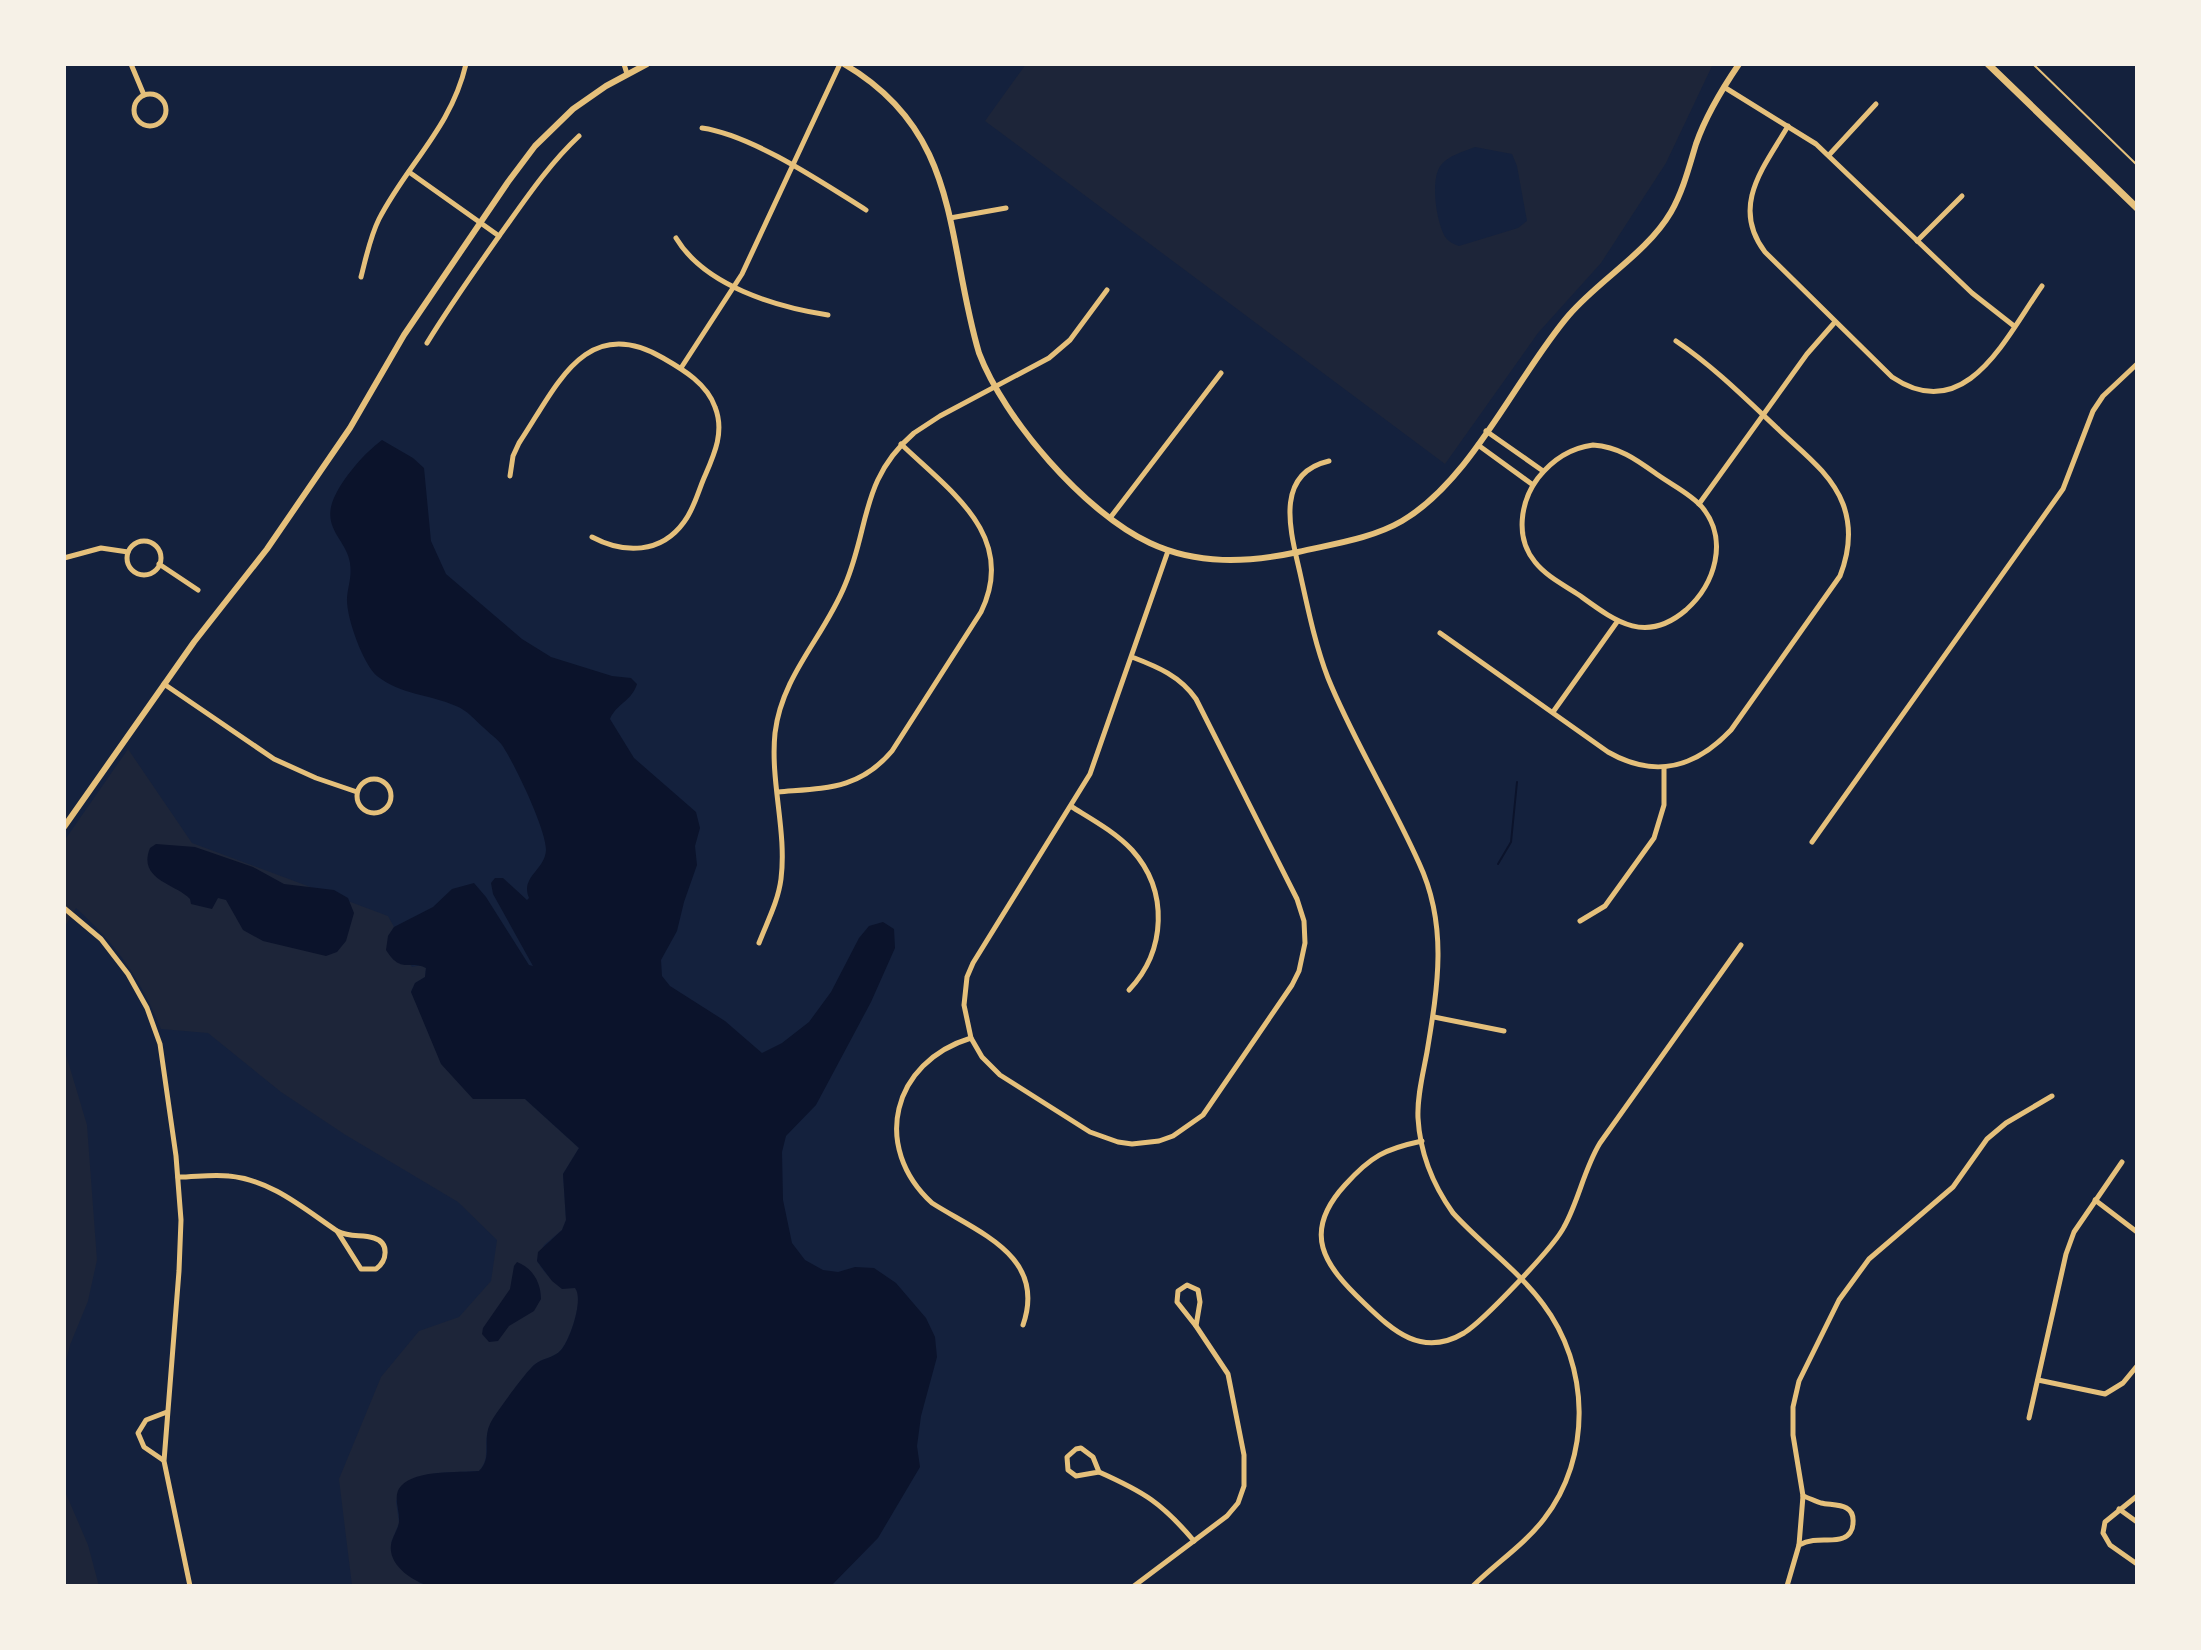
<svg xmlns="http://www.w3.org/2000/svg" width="2201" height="1650" font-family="'Roboto Condensed',sans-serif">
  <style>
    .green { fill: #1d2539; fill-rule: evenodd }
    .water { fill: #0b132b }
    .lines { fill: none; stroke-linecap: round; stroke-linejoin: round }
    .stream { stroke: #0b132b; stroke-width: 2 }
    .path { stroke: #e5c07b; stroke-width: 2 }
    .minor { stroke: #e5c07b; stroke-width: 5 }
    .tertiary { stroke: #e5c07b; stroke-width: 6 }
    .primary { stroke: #e5c07b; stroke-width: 7 }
  </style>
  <rect width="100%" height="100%" fill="#14213d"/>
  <g class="green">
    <path d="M1026 64H1713L1666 163 1601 263 1538 333 1445 464 985 121ZM1475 147 1512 154 1517 166 1527 221 1518 228 1459 246C1453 244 1447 241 1444 235 1436 219 1430 179 1441 165 1449 155 1463 152 1475 147Z"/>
    <path d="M128 749 192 843 388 916 394 927 388 936 412 967 422 965 426 968 425 977 415 983 411 992 424 1020 509 1098 525 1099 579 1148 563 1174 566 1220 562 1230 544 1245 537 1261C546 1276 557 1287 576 1288 584 1299 570 1340 561 1350 554 1358 542 1358 534 1365 524 1374 493 1418 488 1431 483 1446 491 1458 479 1471L437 1473 414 1479 396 1501 399 1523 391 1543 419 1583 430 1586H352L339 1479 381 1377 419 1331 459 1317 491 1281 497 1240 458 1202 344 1134 281 1092 208 1033 161 1029C140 978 117 945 76 908L64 928V841Z"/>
    <polygon points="64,1048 87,1125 97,1260 88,1301 70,1345 64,1369"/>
    <polygon points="64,1489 88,1545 99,1586 64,1586"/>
  </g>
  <g class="water">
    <path d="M382 440 413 458 424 468 431 541 446 574 522 639 551 657 612 676 631 678 637 684C632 701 616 704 610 719L634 758 696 812 700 828 695 846 697 865 684 902 677 931 661 960 662 976 670 986 725 1021 762 1053 782 1043 809 1022 831 992 859 938 869 926 883 922 894 929 895 948 871 1002 816 1105 786 1136 782 1152 783 1200 792 1243 805 1260 823 1270 838 1272 855 1267 874 1268 896 1283 926 1318 935 1337 937 1357 921 1416 917 1446 920 1467 878 1538 831 1586H430C413 1582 388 1565 391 1545 392 1537 398 1530 399 1522 400 1509 392 1496 401 1486 417 1469 458 1473 479 1471 493 1457 482 1441 490 1424 493 1416 527 1371 534 1365 542 1358 554 1358 561 1350 570 1340 584 1299 575 1288L562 1289 552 1281 537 1261 538 1252 562 1230 566 1220 563 1174 579 1148 525 1099H473L441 1064 411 992 415 983 425 977 426 968C409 960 401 974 386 950L388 936 394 927 433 907 452 889 474 883 486 897 529 965 533 966 493 894 491 883 495 878H503L527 900 529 898C520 877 545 870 546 850 546 830 517 769 505 750 501 741 491 735 484 728 476 721 467 710 456 706 429 694 401 695 377 676 363 664 346 617 347 598 348 585 352 578 350 563 347 542 326 531 331 507 336 485 364 453 382 440Z"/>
    <path d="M156 844 195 847 253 867 284 884 334 890 348 898 354 913 346 941 337 952 326 956 263 941 243 930 226 900 218 898 212 909 191 904 190 899C176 884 137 880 150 848Z"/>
    <path d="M517 1262C533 1268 541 1283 541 1299L534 1311 509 1326 498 1341 489 1342 482 1334 483 1328 510 1289 514 1266Z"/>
  </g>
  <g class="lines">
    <polyline class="stream" points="1498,864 1511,842 1517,782"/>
    <polyline class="path" points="2033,64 2137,165"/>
    <g class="minor">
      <polyline points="131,64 144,95"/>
      <polyline points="624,64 627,74"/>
      <polyline points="1724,87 1816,144 1972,293 2014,326"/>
      <circle cx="150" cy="110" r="16"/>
      <path d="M1788 126C1764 167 1730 206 1765 252L1892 377C1966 427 2006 337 2042 286"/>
      <path d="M702 128C752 135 823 183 866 210"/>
      <polyline points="1829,155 1876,104"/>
      <polyline points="409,172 499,236"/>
      <polyline points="950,218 1006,208"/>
      <path d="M676 238C705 286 776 307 828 315"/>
      <polyline points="1917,241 1962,196"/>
      <path d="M361 277C366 258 370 237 379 219 408 163 451 128 466 64"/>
      <path d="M427 343C449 307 473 273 497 239 523 203 547 166 579 136"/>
      <polyline points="681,368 742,274 840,64"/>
      <polyline points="1486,431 1543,471"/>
      <polyline points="1478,445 1533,485"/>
      <path d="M1593 445C1620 447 1637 460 1658 475 1672 485 1691 494 1702 507 1729 540 1715 584 1686 610 1645 645 1615 621 1579 595 1564 585 1546 576 1535 562 1515 538 1520 502 1538 478 1553 459 1570 448 1593 445Z"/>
      <path d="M1329 461C1273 474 1291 533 1300 573 1308 609 1315 644 1328 678 1354 742 1391 800 1419 863 1448 925 1438 986 1427 1052 1423 1074 1417 1096 1418 1118 1420 1153 1433 1185 1453 1213 1481 1244 1518 1270 1543 1304 1590 1366 1592 1457 1544 1519 1524 1545 1496 1563 1473 1586"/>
      <path d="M510 476 513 456 519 443C556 388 585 312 663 358 684 370 707 384 715 407 725 432 714 455 704 478 698 492 694 509 684 522 661 554 624 554 592 537"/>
      <polyline points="1699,504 1807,354 1835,322"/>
      <polyline points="1110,518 1221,373"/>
      <circle cx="144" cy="558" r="17"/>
      <polyline points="64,558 101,548 128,552"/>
      <polyline points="159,564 198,590"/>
      <path d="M1440 633 1608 752C1655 779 1695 768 1731 730L1840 576C1849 553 1852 528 1843 504 1831 473 1802 452 1779 430 1745 398 1714 367 1676 341"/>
      <path d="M1132 657C1158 667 1180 676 1196 699L1297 899 1304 921 1305 943 1299 971 1292 985 1203 1115 1173 1136 1159 1141 1132 1144 1118 1142 1090 1132 1000 1075 982 1057 971 1038 964 1005 967 977 973 963 1090 774 1168 551"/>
      <polyline points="164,684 274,759 316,778 357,792"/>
      <polyline points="1553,712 1617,622"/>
      <circle cx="374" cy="796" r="17"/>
      <path d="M778 792C825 788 859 790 892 751L981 612C1018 536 950 491 901 444"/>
      <path d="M1072 807C1093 820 1115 832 1132 850 1169 891 1166 951 1129 990"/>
      <polyline points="1812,842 2063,489 2093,411 2103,396 2137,364"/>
      <polyline points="64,908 101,939 128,974 147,1008 160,1044 176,1156 181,1220 179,1271 164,1461 190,1586"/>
      <polyline points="1580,921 1605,906 1654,838 1664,805 1664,768"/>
      <path d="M759 943C767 922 778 902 781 879 787 831 770 782 775 733 782 675 824 637 845 585 870 526 860 480 914 433L940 416 1049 358 1070 340 1107 290"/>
      <polyline points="1434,1017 1504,1031"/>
      <path d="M971 1038C892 1062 871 1147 932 1203 979 1233 1047 1256 1023 1325"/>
      <path d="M1422 1141C1385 1149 1371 1156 1345 1185 1301 1233 1324 1265 1364 1303 1393 1331 1422 1358 1464 1333 1483 1321 1554 1247 1564 1227 1579 1200 1584 1169 1600 1143L1741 945"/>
      <path d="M178 1177C195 1177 212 1174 229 1176 271 1180 303 1208 337 1231"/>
      <polyline points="2095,1200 2137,1232"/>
      <path d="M337 1231C351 1238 361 1234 374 1238 390 1243 387 1261 376 1269H361Z"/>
      <polygon points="1187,1285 1198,1290 1200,1302 1196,1326 1177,1302 1178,1291"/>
      <polyline points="2038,1380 2105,1394 2123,1383 2137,1366"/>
      <polyline points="2029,1418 2066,1254 2074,1232 2122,1162"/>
      <polygon points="1081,1448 1093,1457 1099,1472 1076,1476 1068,1470 1067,1457 1076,1449"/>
      <polyline points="163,1460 144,1447 138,1433 146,1420 167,1412"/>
      <path d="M1099 1472C1144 1492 1162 1503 1194 1541"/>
      <polyline points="2137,1496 2105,1522 2103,1533 2110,1545 2137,1564"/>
      <polyline points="2119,1509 2137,1522"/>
      <polyline points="1799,1545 1803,1496 1793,1435 1793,1407 1799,1381 1839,1300 1869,1259 1953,1187 1987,1139 2006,1123 2052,1096"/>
      <polyline points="1134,1586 1227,1516 1238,1503 1244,1486 1244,1455 1228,1374 1196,1326"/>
      <path d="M1787 1586 1799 1545C1816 1536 1831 1543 1843 1538 1849 1536 1853 1530 1853 1523 1855 1502 1833 1506 1821 1503 1815 1501 1809 1498 1803 1496"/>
    </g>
    <g class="tertiary">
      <path d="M844 64C962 133 945 238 979 353 1004 419 1085 513 1150 543 1197 565 1247 563 1298 552 1332 544 1371 539 1402 521 1472 480 1516 377 1569 315 1600 279 1647 253 1671 212 1683 191 1689 167 1696 144 1706 115 1722 89 1739 64"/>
      <polyline points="64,827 194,642 267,549 350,428 404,335 508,182 535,146 573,109 606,86 647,64"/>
    </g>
    <polyline class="primary" points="1988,64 2137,208"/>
  </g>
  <rect width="2201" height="1650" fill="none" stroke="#f6f1e7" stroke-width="132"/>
</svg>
